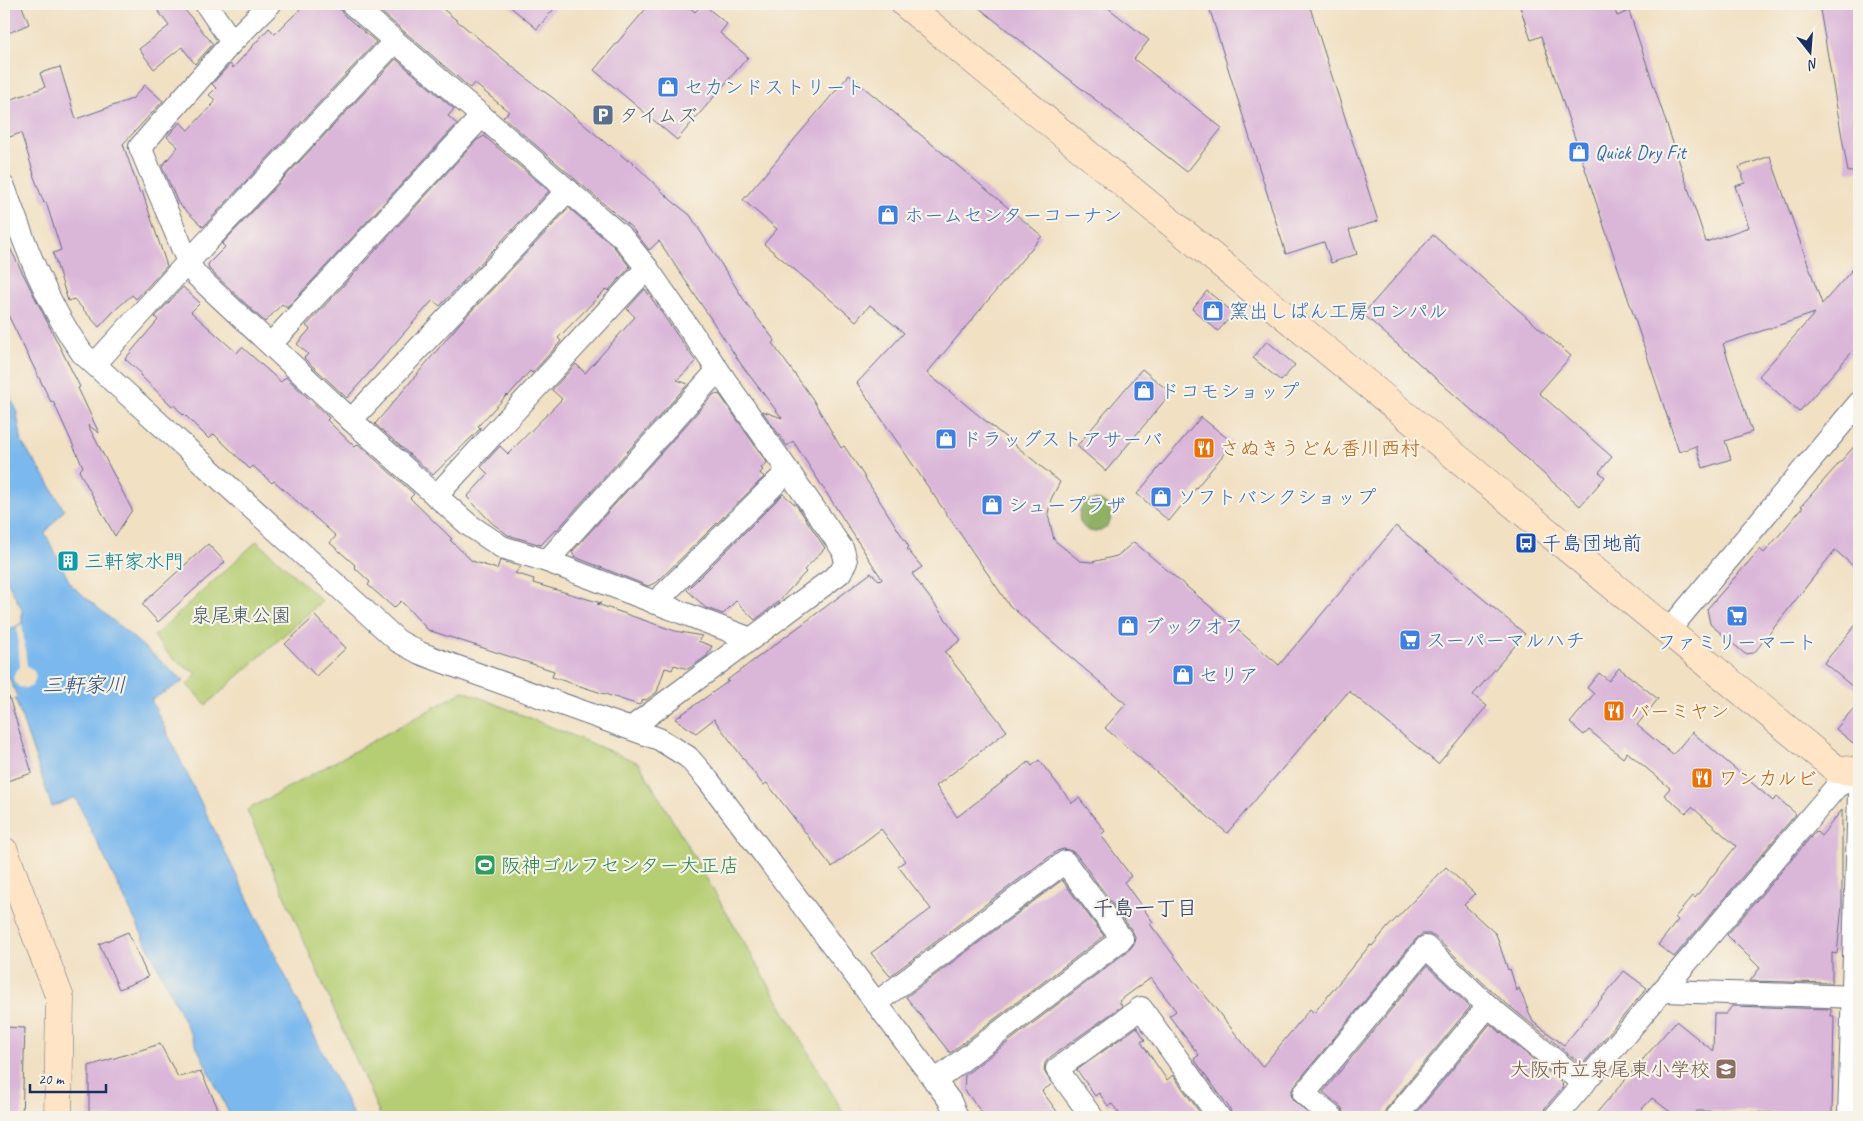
<svg xmlns="http://www.w3.org/2000/svg" width="1863" height="1121" font-family="Caveat,'Klee One',sans-serif">
  <style>
    .green { fill: #b6ce73; stroke: #687e68 }
    .forest { fill: #90b165; stroke: #567062 }
    .water { fill: #7ab8ed; stroke: #4a74a6 }
    .pier { fill: #f1e0c2 }
    .building { fill: #dab6d9 }
    .lines { fill: none; stroke-linecap: round; stroke-linejoin: round }
    .street-casing { stroke: #666d81; stroke-width: 24 }
    .secondary-casing { stroke: #666d81; stroke-width: 29 }
    .street { stroke: #fff; stroke-width: 22 }
    .secondary { stroke: #ffe4c6; stroke-width: 28 }
    .labels { text-anchor: middle; stroke-width: 4.5; stroke-linejoin: round; paint-order: stroke }
    .shop-label { font-size: 20px; fill: #366cbe; stroke: #f7f3e8; text-anchor: start }
    .service-label { font-size: 20px; fill: #4e5e75; stroke: #f7f3e8; text-anchor: start }
    .food-label { font-size: 20px; fill: #c56008; stroke: #f7f3e8; text-anchor: start }
    .transit-label { font-size: 20px; fill: #164399; stroke: #f7f3e8; text-anchor: start }
    .culture-label { font-size: 20px; fill: #0d838f; stroke: #f7f3e8; text-anchor: start }
    .park-label { font-size: 20px; fill: #425763; stroke: #f7f3e8 }
    .leisure-label { font-size: 20px; fill: #27864d; stroke: #f7f3e8; text-anchor: start }
    .education-label { font-size: 20px; fill: #785e54; stroke: #f7f3e8; text-anchor: end }
    .water-label { font-size: 21px; font-style: italic; fill: #335182; stroke: #f7f3e8 }
    .neighbourhood-label { font-size: 21px; fill: #1b2f5e; stroke: #f7f3e8 }
  </style>
  <rect width="100%" height="100%" fill="#f7f3e8"/>
  <filter id="ink" filterUnits="userSpaceOnUse"><feTurbulence type="fractalNoise" baseFrequency=".02" numOctaves="2"/><feDisplacementMap in="SourceGraphic" scale="10" xChannelSelector="R" yChannelSelector="G"/><feConvolveMatrix kernelMatrix="1 2 1 2 8 2 1 2 1" color-interpolation-filters="sRGB"/></filter>
  <filter id="wash" filterUnits="userSpaceOnUse"><feTurbulence type="fractalNoise" baseFrequency=".0096" numOctaves="4" result="noise"/><feDisplacementMap in="SourceGraphic" scale="20" xChannelSelector="R" yChannelSelector="G"/><feGaussianBlur stdDeviation="1.12" result="paint"/><feColorMatrix in="noise" values="0 0 0 0 0 0 0 0 0 0 0 0 0 0 0 0 0 1.4 0 .05"/><feComposite in="paint" operator="in"/></filter>
  <g filter="url(#wash)">
    <rect width="100%" height="100%" fill="#f1e0c2"/>
    <g class="green">
      <path d="M257 541 322 601 206 705 187 685 197 673C181 667 163 651 154 636Z"/>
      <polygon points="464,691 639,763 846,1117 381,1117 247,810"/>
    </g>
    <circle class="forest" cx="1095" cy="516" r="16"/>
    <polygon class="water" points="4,388 16,408 22,443 47,480 64,510 45,533 71,585 184,681 151,700 354,1117 231,1117 75,797 52,807 15,698 17,696 4,666 4,633 22,623 22,610 4,574"/>
    <polygon class="pier" points="22,624 27,666 34,671 36,677 34,682 31,687 25,688 19,687 15,683 13,678 15,672 20,667 17,627"/>
    <g id="blocks">
      <g class="building">
        <polygon points="4,4 21,4 29,24 4,35"/>
        <polygon points="153,4 180,4 213,44 195,64 182,47 154,69 139,49 169,26"/>
        <polygon points="305,4 339,4 340,9 343,14 376,42 203,227 178,203 162,166 178,147 167,137 180,122 188,130 216,101 209,95 216,88 212,84 230,64 233,68 269,28 275,34"/>
        <polygon points="372,4 437,4 531,82 553,98 609,146 610,145 628,161 629,159 672,201 690,215 746,303 775,341 772,343 812,398 841,448 844,446 857,465 909,547 907,549 922,567 912,574 961,640 945,652 1007,731 936,786 957,817 1029,762 1032,766 1039,760 1072,803 1079,798 1105,831 1101,835 1131,876 1124,882 1153,922 1150,924 1188,974 1262,1067 1310,1009 1314,1013 1370,945 1372,946 1387,928 1446,867 1475,894 1464,905 1496,934 1508,970 1510,969 1517,991 1519,988 1533,1022 1564,1045 1624,971 1647,988 1582,1065 1497,996 1435,937 1429,934 1422,934 1416,939 1294,1086 1291,1092 1292,1099 1312,1117 1232,1117 1230,1109 1194,1059 1199,1055 1169,1016 1176,1011 1151,978 1119,1001 1122,1006 1049,1058 1045,1063 1044,1071 1052,1084 1042,1091 1061,1117 985,1117 964,1089 965,1075 1130,949 1134,944 1135,937 1133,932 1076,854 1070,850 1063,849 1057,851 890,976 889,975 871,953 931,909 898,866 905,861 881,829 832,867 767,783 763,785 714,719 696,733 675,719 729,681 726,681 871,573 880,581 882,579 793,441 787,446 762,411 782,418 743,367 659,241 649,250 632,228 503,117 509,112 474,83 470,88"/>
        <polygon points="507,4 558,4 537,29"/>
        <polygon points="650,4 686,4 695,12 703,4 727,24 720,33 748,57 677,140 594,70"/>
        <polygon points="974,4 1103,4 1149,40 1134,59 1222,128 1187,172"/>
        <polygon points="1208,4 1309,4 1378,221 1349,230 1357,254 1331,263 1324,242 1286,254"/>
        <polygon points="1519,4 1613,4 1617,16 1629,11 1706,242 1749,227 1735,186 1745,183 1739,167 1770,156 1822,304 1859,262 1859,344 1799,412 1759,376 1815,313 1723,344 1752,432 1725,441 1731,459 1703,468 1696,446 1679,452 1541,36 1531,40"/>
        <polygon points="1819,4 1859,4 1859,171 1848,172"/>
        <polygon points="396,59 454,109 448,116 457,124 287,308 282,304 265,322 209,269 208,264 225,247 222,244"/>
        <polygon points="60,67 76,119 132,99 145,85 163,101 123,144 140,193 142,191 167,266 136,299 132,295 114,311 99,327 74,299 68,301 53,253 61,250 46,202 44,203 33,174 34,174 21,133 4,139 4,102 45,87 40,73"/>
        <polygon points="849,75 1042,236 927,373 1060,482 1051,499 1048,514 1054,540 1080,561 1092,562 1117,556 1134,542 1279,665 1396,526 1525,634 1473,695 1487,706 1438,764 1349,691 1227,833 1105,728 1126,704 1009,605 857,383 904,333 870,305 856,321 764,244 777,229 743,200"/>
        <polygon points="484,136 549,191 440,306 433,300 347,398 304,358 308,354 297,344 310,329 306,326 477,140"/>
        <polygon points="569,208 614,247 630,267 608,291 606,289 558,338 561,341 557,346 532,373 530,371 508,396 507,395 478,426 481,428 433,475 375,424 460,323"/>
        <polygon points="1433,235 1571,356 1539,393 1612,457 1599,472 1605,477 1580,506 1363,314"/>
        <polygon points="4,236 80,387 78,388 99,433 88,425 132,510 115,536 79,471 83,467 53,401 51,402 4,307"/>
        <polygon points="183,287 200,303 191,312 237,353 242,347 281,382 286,377 329,418 327,420 355,447 358,444 414,494 410,498 452,539 450,540 472,561 497,569 500,560 521,567 515,573 534,579 533,583 601,603 597,604 675,631 702,636 698,641 712,646 707,656 688,669 674,665 672,670 665,668 657,692 646,700 644,699 639,705 552,677 554,671 428,630 401,601 394,608 368,585 370,582 354,567 355,565 330,543 336,536 274,481 272,483 253,466 250,469 214,434 209,439 184,414 183,415 174,405 172,406 140,375 141,373 125,359 158,320 155,317"/>
        <polygon points="645,289 696,362 677,380 688,384 557,530 556,529 541,545 508,535 492,523 467,497 488,474 481,467 500,446 508,454 562,399 552,390 576,364 585,373 635,317 627,309"/>
        <polygon points="1207,291 1234,313 1218,331 1192,309"/>
        <polygon points="1267,341 1295,365 1281,381 1253,358"/>
        <polygon points="1142,369 1171,393 1106,471 1077,446"/>
        <polygon points="714,394 720,395 767,463 761,468 763,470 760,473 764,477 657,582 648,586 575,557 572,552"/>
        <polygon points="1201,417 1233,443 1169,521 1137,494"/>
        <polygon points="1859,441 1859,571 1835,550 1754,653 1745,654 1710,624 1707,609 1760,549 1764,553 1803,507 1801,506"/>
        <polygon points="783,494 797,506 825,548 804,570 806,572 777,603 755,620 736,601 723,614 706,608 687,590"/>
        <polygon points="208,544 225,562 158,622 142,604"/>
        <polygon points="315,616 346,648 316,676 285,644"/>
        <polygon points="1859,621 1859,692 1824,663"/>
        <polygon points="1619,668 1658,699 1637,725 1673,755 1692,732 1773,801 1777,797 1796,814 1674,957 1658,945 1678,920 1675,917 1693,896 1695,898 1736,846 1692,807 1686,813 1664,795 1670,788 1627,752 1623,758 1589,730 1584,735 1570,723 1594,694 1587,688 1599,673 1609,681"/>
        <polygon points="4,697 9,697 32,773 4,782"/>
        <polygon points="1859,702 1859,748 1836,729"/>
        <polygon points="1842,810 1842,906 1837,954 1832,953 1832,983 1750,981 1760,968 1727,935 1816,831 1821,836"/>
        <polygon points="1062,880 1104,936 950,1053 906,997"/>
        <polygon points="128,932 148,977 119,989 99,944"/>
        <polygon points="1427,966 1470,1007 1386,1109 1383,1117 1345,1117 1344,1112 1341,1107 1323,1092"/>
        <polygon points="1732,1006 1831,1009 1831,1016 1834,1016 1832,1114 1697,1111 1692,1117 1677,1117 1652,1098 1635,1117 1593,1117 1676,1021 1713,1051 1714,1014 1726,1014"/>
        <polygon points="1490,1024 1562,1083 1563,1087 1545,1108 1542,1117 1413,1117"/>
        <polygon points="4,1027 25,1028 22,1117 4,1117"/>
        <polygon points="1137,1027 1145,1040 1141,1042 1167,1080 1173,1075 1203,1117 1122,1117 1112,1104 1108,1106 1099,1093 1095,1096 1077,1070"/>
        <polygon points="160,1044 178,1077 201,1072 222,1117 89,1117 89,1066"/>
      </g>
    </g>
  </g>
  <g filter="url(#ink)">
    <use href="#blocks" fill-opacity="0" stroke="#666d81" stroke-width="1"/>
    <g class="lines">
      <g class="street-casing">
        <g id="street">
          <polyline points="206,4 232,42"/>
          <polyline points="270,4 232,42 140,147 188,262 196,275 351,420 469,525 502,547 547,561 751,639"/>
          <polyline points="352,4 623,238 647,268 843,550 846,562 840,573 631,728"/>
          <path d="M4 187C25 245 46 303 82 353L398 641 420 653 441 661 659 739 688 757 708 780 935 1081 950 1101 957 1117"/>
          <polyline points="271,344 482,116"/>
          <polyline points="95,364 188,262 395,41"/>
          <polyline points="351,420 568,190"/>
          <polyline points="436,496 647,268"/>
          <polyline points="547,561 718,370"/>
          <polyline points="655,603 788,471"/>
          <polyline points="1669,630 1859,403"/>
          <polyline points="1663,991 1859,997"/>
          <polyline points="876,1003 1065,862 1122,939 935,1081"/>
          <polyline points="1092,1117 1057,1069 1141,1008 1219,1117"/>
          <polyline points="1332,1117 1304,1094 1426,947 1488,1006 1584,1084"/>
          <polyline points="1396,1117 1488,1006"/>
          <polyline points="1555,1117 1837,786 1859,776"/>
          <polyline points="1849,1117 1859,794"/>
        </g>
      </g>
      <g class="secondary-casing">
        <g id="secondary">
          <polyline points="905,4 1836,769 1859,772"/>
          <polyline points="4,851 60,998 58,1117"/>
        </g>
      </g>
      <use href="#street" class="street"/>
      <use href="#secondary" class="secondary"/>
    </g>
  </g>
  <defs>
    <g id="shop-square" transform="scale(1.125)"><rect x="-9" y="-9" width="18" height="18" rx="4" fill="#3f7fe0" stroke="#f7f3e8"/><path d="M-5-2.5h2.3a2.7 3.5 0 0 1 5.4 0H5L5.5 6h-11ZM-1.5-2.5h3a1.5 2.3 0 0 0-3 0Z" fill="#fff"/></g>
    <g id="parking-square" transform="scale(1.125)"><rect x="-9" y="-9" width="18" height="18" rx="4" fill="#5c6f8a" stroke="#f7f3e8"/><path d="M-3.5-5.5H1a3.5 3.5 0 0 1 0 7H-1V5.5H-3.5ZM-1-3.4V-.6H.8a1.4 1.4 0 0 0 0-2.8Z" fill="#fff"/></g>
    <g id="restaurant-square" transform="scale(1.125)"><rect x="-9" y="-9" width="18" height="18" rx="4" fill="#e8710a" stroke="#f7f3e8"/><path d="M-5-6h1v4h1v-4h1v4h1v-4h1v5L-1.5 .5V6h-2V.5L-5-1ZM5-6V6H3V1.5H1.5Q1.5-4 5-6Z" fill="#fff"/></g>
    <g id="bus-square" transform="scale(1.125)"><rect x="-9" y="-9" width="18" height="18" rx="4" fill="#1a4fb4" stroke="#f7f3e8"/><path d="M-5-6H5V4H4V6H2V4H-2V6H-4V4H-5ZM-3.5-4V0h7V-4ZM-3.5 1.2v1.5H-2V1.2ZM2 1.2v1.5H3.5V1.2Z" fill="#fff"/></g>
    <g id="building-square" transform="scale(1.125)"><rect x="-9" y="-9" width="18" height="18" rx="4" fill="#0f9aa8" stroke="#f7f3e8"/><path d="M-4-6H4V6H1V3H-1V6H-4ZM-2.5-4.3h1.7v1.8h-1.7ZM.8-4.3h1.7v1.8H.8ZM-2.5-1h1.7V.8h-1.7ZM.8-1h1.7V.8H.8Z" fill="#fff"/></g>
    <g id="supermarket-square" transform="scale(1.125)"><rect x="-9" y="-9" width="18" height="18" rx="4" fill="#3f7fe0" stroke="#f7f3e8"/><path d="M-6-5.5h2.5l.6 2H6L4.5 2H-2.5L-4.4-4H-6ZM-1.5 3.2a1.3 1.3 0 1 0 .1 0ZM3 3.2a1.3 1.3 0 1 0 .1 0Z" fill="#fff"/></g>
    <g id="stadium-square" transform="scale(1.125)"><rect x="-9" y="-9" width="18" height="18" rx="4" fill="#2e9e5b" stroke="#f7f3e8"/><path d="M0-5a6.5 5 0 1 0 0 10a6.5 5 0 1 0 0-10ZM-3.5-1.8h7v3.6h-7Z" fill="#fff"/></g>
    <g id="school-square" transform="scale(1.125)"><rect x="-9" y="-9" width="18" height="18" rx="4" fill="#8d6e63" stroke="#f7f3e8"/><path d="M0-5L7-2L0 1L-7-2ZM-4 1L0 2.5L4 1V4Q0 6-4 4Z" fill="#fff"/></g>
  </defs>
  <g fill-rule="evenodd">
    <use href="#shop-square" x="668" y="87"/>
    <use href="#parking-square" x="603" y="115"/>
    <use href="#shop-square" x="1579" y="152"/>
    <use href="#shop-square" x="888" y="215"/>
    <use href="#shop-square" x="1213" y="311"/>
    <use href="#shop-square" x="1144" y="391"/>
    <use href="#shop-square" x="946" y="439"/>
    <use href="#restaurant-square" x="1204" y="448"/>
    <use href="#shop-square" x="1161" y="497"/>
    <use href="#shop-square" x="992" y="505"/>
    <use href="#bus-square" x="1526" y="543"/>
    <use href="#building-square" x="68" y="561"/>
    <use href="#supermarket-square" x="1737" y="616"/>
    <use href="#shop-square" x="1128" y="626"/>
    <use href="#supermarket-square" x="1410" y="640"/>
    <use href="#shop-square" x="1183" y="675"/>
    <use href="#restaurant-square" x="1614" y="711"/>
    <use href="#restaurant-square" x="1702" y="778"/>
    <use href="#stadium-square" x="485" y="865"/>
    <use href="#school-square" x="1726" y="1069"/>
  </g>
  <g class="labels">
    <g class="shop-label">
      <text x="684" y="94">セカンドストリート</text>
      <text x="1595" y="159">Quick Dry Fit</text>
      <text x="904" y="222">ホームセンターコーナン</text>
      <text x="1229" y="318">窯出しぱん工房ロンパル</text>
      <text x="1160" y="398">ドコモショップ</text>
      <text x="962" y="446">ドラッグストアサーバ</text>
      <text x="1177" y="504">ソフトバンクショップ</text>
      <text x="1008" y="512">シュープラザ</text>
      <text x="1144" y="633">ブックオフ</text>
      <text x="1426" y="647">スーパーマルハチ</text>
      <text x="1737" y="649" text-anchor="middle">ファミリーマート</text>
      <text x="1199" y="682">セリア</text>
    </g>
    <g class="service-label">
      <text x="619" y="122">タイムズ</text>
    </g>
    <g class="food-label">
      <text x="1220" y="455">さぬきうどん香川西村</text>
      <text x="1630" y="718">バーミヤン</text>
      <text x="1718" y="785">ワンカルビ</text>
    </g>
    <g class="transit-label">
      <text x="1542" y="550">千島団地前</text>
    </g>
    <g class="culture-label">
      <text x="84" y="568">三軒家水門</text>
    </g>
    <g class="park-label">
      <text x="241" y="622">泉尾東公園</text>
    </g>
    <g class="leisure-label">
      <text x="501" y="872">阪神ゴルフセンター大正店</text>
    </g>
    <g class="education-label">
      <text x="1710" y="1076">大阪市立泉尾東小学校</text>
    </g>
    <g class="water-label">
      <text x="84" y="692">三軒家川</text>
    </g>
    <g class="neighbourhood-label">
      <text x="1145" y="915">千島一丁目</text>
    </g>
  </g>
  <rect width="1863" height="1121" fill="none" stroke="#f7f3e8" stroke-width="20"/>
  <g transform="translate(1810 52) rotate(163)" stroke="#f7f3e8" stroke-width="4" paint-order="stroke">
  <path d="M0-4L9 19L0 12L-9 19Z" fill="#1b2f5e"/>
  <text y="-8" font-size="14" font-weight="bold" text-anchor="middle" fill="#1b2f5e">N</text>
  </g>
  <path d="M30 1084v8h76v-8" fill="none" stroke="#1b2f5e" stroke-width="2.5"/>
  <text x="38" y="1084" font-size="15" fill="#1b2f5e" stroke="#f7f3e8" stroke-width="4" paint-order="stroke">20 m</text>
</svg>
